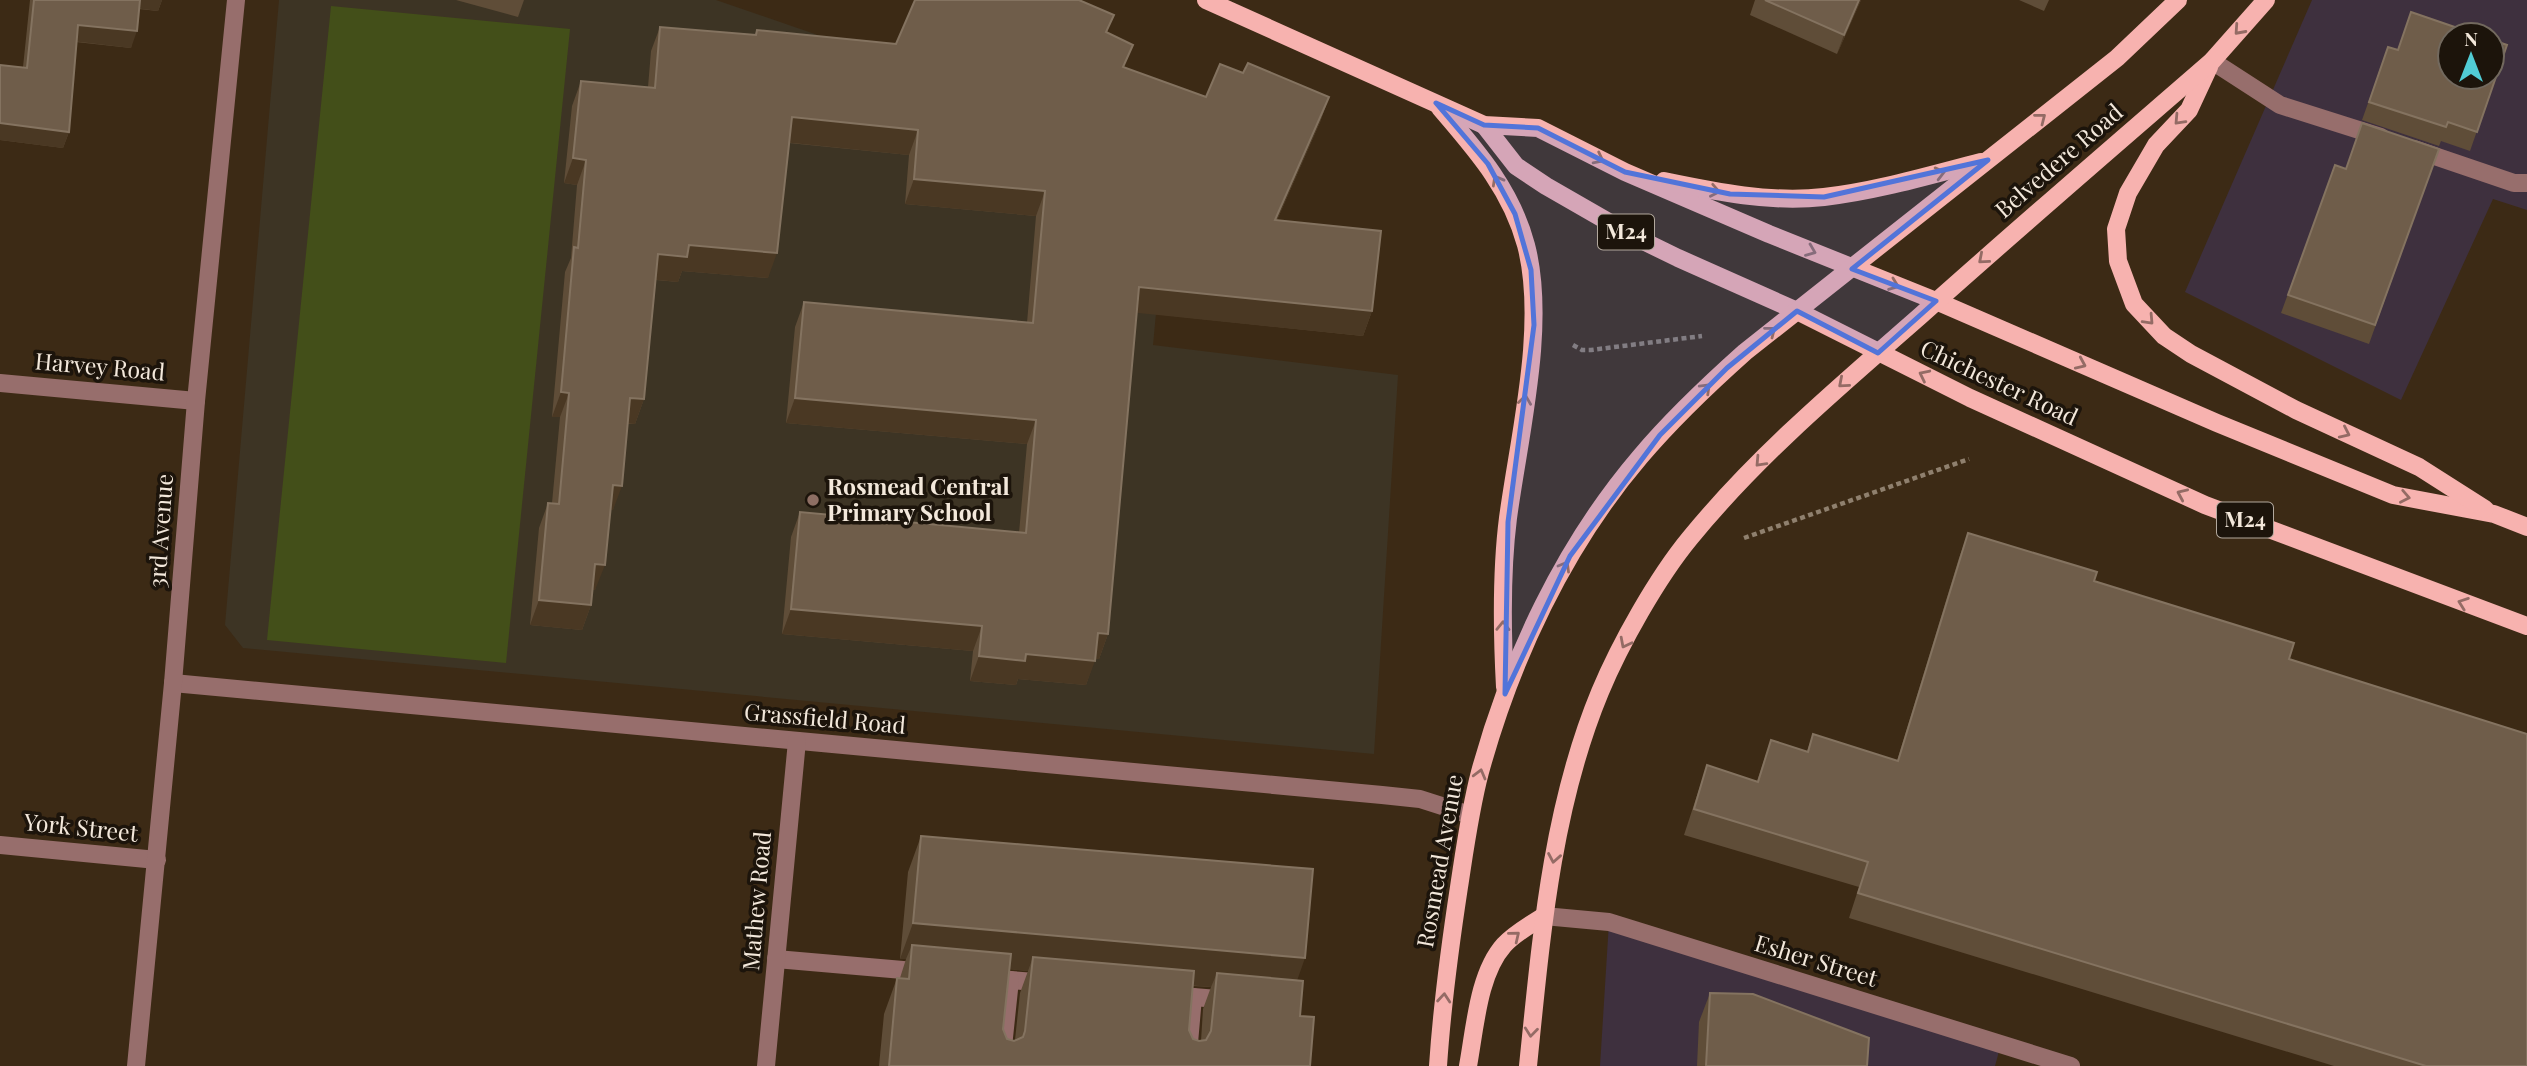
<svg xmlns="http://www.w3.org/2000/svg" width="2527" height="1066" font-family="'Playfair Display',serif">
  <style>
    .commercial { fill: #3e303e; fill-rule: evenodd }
    .education { fill: #3d3424 }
    .green { fill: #434f19 }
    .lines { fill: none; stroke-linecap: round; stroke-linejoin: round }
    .path { stroke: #8f806e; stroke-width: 4.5; stroke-dasharray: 5 3.5; stroke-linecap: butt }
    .minor { stroke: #976e6c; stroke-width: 18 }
    .major { stroke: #f7b2af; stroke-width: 18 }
    .wall { fill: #5f4d38; fill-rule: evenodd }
    .shaded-wall { fill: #4a3823 }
    .building { fill: #6f5d4a; stroke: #847360; stroke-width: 2 }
    .oneway { stroke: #946b65 }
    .marked { fill: #5274d9; fill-opacity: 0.2; stroke: #5274d9; stroke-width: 5; stroke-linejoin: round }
    .education-dot { fill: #8d6e63; stroke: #1c140b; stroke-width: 2.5 }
    .labels { text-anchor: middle; stroke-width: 7; stroke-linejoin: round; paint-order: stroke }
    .shield { fill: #1c140b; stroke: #b2a89d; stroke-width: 2 }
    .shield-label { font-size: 21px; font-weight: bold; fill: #f3e8db }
    .street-label { font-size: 23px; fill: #f3e8db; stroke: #1c140b }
    .poi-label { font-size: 23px; font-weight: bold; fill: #f3e8db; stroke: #1c140b; text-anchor: start }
  </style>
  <rect width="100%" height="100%" fill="#3c2a15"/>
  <g class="commercial">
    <path d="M2312 0H2527V210L2493 199 2401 400 2185 292ZM2450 35H2492V77H2450Z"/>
    <polygon points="1609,922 2001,1044 1995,1066 1600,1066"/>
  </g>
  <polygon class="education" points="279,0 716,0 1171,157 1153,345 1398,375 1374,754 243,648 225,625"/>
  <polygon class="green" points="331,6 570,29 506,663 267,640"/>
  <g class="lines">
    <g class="path">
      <polyline points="1573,345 1582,350 1591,350 1702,336"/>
      <polyline points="1744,538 1969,459"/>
    </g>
    <g class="minor">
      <polyline points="2212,61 2280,105 2381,137"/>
      <polyline points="2414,149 2514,183 2527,183"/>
      <polyline points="0,383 196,401"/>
      <polyline points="173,683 1382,795 1420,799 1470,815"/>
      <polyline points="0,845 157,860"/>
      <polyline points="1544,916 1609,922 2071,1066"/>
      <polyline points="776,959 926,972"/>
      <polyline points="985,978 1048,983"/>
      <polyline points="1170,995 1229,1000"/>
      <polyline points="136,1066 173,683 196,401 236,0"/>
      <polyline points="766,1066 797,741"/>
      <polyline points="1001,1066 1010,980"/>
      <polyline points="1187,1066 1193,997"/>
    </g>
    <g class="major">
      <polyline points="1206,0 1484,125 1538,128 1625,172 1769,234 1936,301 2217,423 2393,495 2494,514 2527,527"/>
      <polyline points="2209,67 2189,110 2156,145 2128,193 2116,229 2118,261 2134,304 2164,336 2191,354 2296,410 2419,467 2485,509"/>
      <path d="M1440 108C1476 150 1511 189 1526 245 1547 325 1519 436 1508 518 1501 573 1502 631 1505 687"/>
      <polyline points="1484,125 1516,166 1546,186 1633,236 1678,258 1797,311 1970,398 2205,505 2527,626"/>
      <path d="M1664 181C1717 192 1770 203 1824 197 1877 191 1930 175 1981 162"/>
      <path d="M1438 1066C1442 1006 1450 946 1459 887 1465 848 1470 810 1480 772 1511 659 1564 546 1640 457 1672 419 1708 385 1745 352L2117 58 2178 0"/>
      <path d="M1468 1066C1475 1029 1478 974 1504 945 1515 933 1530 925 1544 916"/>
      <path d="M1528 1066C1541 940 1551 810 1600 692 1620 644 1657 578 1690 538 1757 456 1839 387 1919 317 2015 231 2114 146 2212 61L2266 0"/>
    </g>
  </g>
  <g class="wall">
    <polygon points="30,0 162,0 158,11 139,9 131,48 76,42 69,132 63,148 0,140 0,65 23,67"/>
    <polygon points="456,0 524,0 518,17"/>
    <polygon points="1755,0 1861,0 1837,54 1750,15"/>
    <polygon points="2019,0 2049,0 2044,11"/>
    <polygon points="660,27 755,35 757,30 896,44 1107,33 1124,68 1206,97 1243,73 1329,97 1320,122 1277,220 1372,311 1363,336 1136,312 1108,634 1099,659 1095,658 1086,685 1018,679 1016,685 970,681 973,651 782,634 791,537 800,512 1019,533 1027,444 786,423 795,327 804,302 1027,323 1036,216 905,204 909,155 789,143 768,278 682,271 678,282 656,280 644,399 635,424 628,424 613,510 610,510 595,590 593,590 591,605 582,630 530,625 539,528 548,503 552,503 560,417 552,417 565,272 571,258 577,185 564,183 572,106 581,81 648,87 651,51"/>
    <polygon points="2507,45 2470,151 2441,141 2439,146 2362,120 2388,47 2398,50"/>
    <polygon points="2439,149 2369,344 2281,313 2335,165 2345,169"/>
    <polygon points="1968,533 2094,581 2289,659 2527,1066 2334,1066 1849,918 1859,887 1684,835 1707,765 1757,781 1771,740 1807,751 1813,734 1897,761 1959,558"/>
    <path d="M921 836 1297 981 1300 1016 1310 1066H879L884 1014 897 978H900L906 959H900L908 872ZM1009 969 1028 971 1020 993 1015 1040 1014 1041 1007 1039 1003 1029ZM1193 986 1211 987 1203 1009 1201 1041H1199L1193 1039 1189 1030Z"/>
    <polygon points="1710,993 1867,1066 1697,1066 1699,1022"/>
  </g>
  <g class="shaded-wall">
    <polygon points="138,0 162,0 158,11 135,8"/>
    <polygon points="1859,0 1861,0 1837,54 1844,35"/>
    <polygon points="78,25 137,31 131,48 72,41"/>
    <polygon points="1329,97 1320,122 1266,245 1275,220"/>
    <polygon points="792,117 918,130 909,155 783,142"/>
    <polygon points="0,123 69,132 63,148 0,140"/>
    <polygon points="573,158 586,160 577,185 564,183"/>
    <polygon points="914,179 1045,191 1036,216 905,204"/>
    <polygon points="689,245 777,253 768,278 682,271 678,282 649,279 658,254"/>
    <polygon points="1139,287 1372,311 1363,336 1129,312"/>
    <polygon points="561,392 569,393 560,417 552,417"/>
    <polygon points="630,398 644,399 635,424 621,423"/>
    <polygon points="795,398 1036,420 1027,444 786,423"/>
    <polygon points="613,485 622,486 613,510 604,510"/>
    <polygon points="595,564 605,565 595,590 586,589"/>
    <polygon points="539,600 591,605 582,630 530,625"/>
    <polygon points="791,609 982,626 973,651 782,634"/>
    <polygon points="1098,633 1108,634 1099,659 1089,658"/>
    <polygon points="1026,654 1095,661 1086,685 1018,679 1016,685 970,681 979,656"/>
    <polygon points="913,923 1305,958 1292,995 1217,973 1211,987 1032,971 1033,957 1028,971 910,960 912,945 906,959 900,959"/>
  </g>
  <g class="building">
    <polygon points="34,0 140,0 137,31 78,25 69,132 0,123 0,65 27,68"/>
    <polygon points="915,0 1079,0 1114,15 1106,32 1133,45 1123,67 1206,97 1220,64 1243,73 1248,63 1329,97 1275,220 1381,231 1372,311 1139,287 1108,634 1098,633 1095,661 1026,654 1025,661 979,656 982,626 791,609 800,512 1026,533 1036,420 795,398 804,302 1033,323 1045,191 914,179 918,130 792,117 777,253 689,245 687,257 658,254 644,399 630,398 622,486 613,485 605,565 595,564 591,605 539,600 548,503 559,504 569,393 561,392 574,247 578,248 586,160 573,158 581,81 655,88 660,27 756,35 757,30 896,44"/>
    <polygon points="1765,0 1859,0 1844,35"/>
    <polygon points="2411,12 2478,35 2450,35 2450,77 2492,77 2492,40 2507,45 2477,132 2448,122 2446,127 2369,102 2388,47 2398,50"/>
    <polygon points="2362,123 2439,149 2375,325 2288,295 2335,165 2346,169"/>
    <polygon points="1968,533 2097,572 2094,581 2294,643 2289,659 2527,734 2527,1066 2426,1066 1858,893 1868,862 1694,809 1707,765 1758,782 1771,740 1808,752 1813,734 1898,761"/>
    <polygon points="921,836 1313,869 1305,958 913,923"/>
    <polygon points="912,945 1011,954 1003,1029 1007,1039 1014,1041 1023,1037 1025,1031 1033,957 1194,971 1189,1030 1193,1039 1199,1041 1206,1040 1211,1031 1217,973 1303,981 1300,1016 1314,1017 1310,1066 889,1066 897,978 909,979"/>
    <polygon points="1710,993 1753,994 1869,1038 1867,1066 1706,1066"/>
  </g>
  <defs><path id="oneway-chevron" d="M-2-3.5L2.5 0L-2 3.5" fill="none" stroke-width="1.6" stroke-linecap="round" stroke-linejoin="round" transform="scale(1.75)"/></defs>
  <g class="oneway">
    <use href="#oneway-chevron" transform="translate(2239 30) rotate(132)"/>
    <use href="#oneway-chevron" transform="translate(2041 118) rotate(-38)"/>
    <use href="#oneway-chevron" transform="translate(2179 120) rotate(133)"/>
    <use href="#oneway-chevron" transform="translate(1599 159) rotate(27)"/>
    <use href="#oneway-chevron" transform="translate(1940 173) rotate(-14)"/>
    <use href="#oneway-chevron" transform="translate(1497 180) rotate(-119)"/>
    <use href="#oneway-chevron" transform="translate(1715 191) rotate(11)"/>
    <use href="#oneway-chevron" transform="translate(1811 251) rotate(22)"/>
    <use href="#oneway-chevron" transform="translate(1983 259) rotate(139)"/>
    <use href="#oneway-chevron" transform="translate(1894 285) rotate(21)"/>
    <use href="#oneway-chevron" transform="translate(2149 320) rotate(47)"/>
    <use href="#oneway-chevron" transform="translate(1771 331) rotate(-38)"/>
    <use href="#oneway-chevron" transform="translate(2081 364) rotate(24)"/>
    <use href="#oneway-chevron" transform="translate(1924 375) rotate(-154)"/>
    <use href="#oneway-chevron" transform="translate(1843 383) rotate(139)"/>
    <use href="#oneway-chevron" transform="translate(1706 388) rotate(-44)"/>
    <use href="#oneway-chevron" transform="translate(1525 400) rotate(-82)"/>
    <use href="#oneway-chevron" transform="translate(2345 433) rotate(25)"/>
    <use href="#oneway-chevron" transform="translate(1760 462) rotate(133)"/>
    <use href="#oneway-chevron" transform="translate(2182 494) rotate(-156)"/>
    <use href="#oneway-chevron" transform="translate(2405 497) rotate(11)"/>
    <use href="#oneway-chevron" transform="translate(1565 566) rotate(-60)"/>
    <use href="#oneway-chevron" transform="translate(2463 603) rotate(-160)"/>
    <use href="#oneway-chevron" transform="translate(1503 626) rotate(-89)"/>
    <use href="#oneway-chevron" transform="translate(1625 643) rotate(117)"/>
    <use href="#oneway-chevron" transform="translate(1480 774) rotate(-75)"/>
    <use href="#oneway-chevron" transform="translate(1554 858) rotate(100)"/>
    <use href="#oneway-chevron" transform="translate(1515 936) rotate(-39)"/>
    <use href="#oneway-chevron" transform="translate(1444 998) rotate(-85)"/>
    <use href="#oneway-chevron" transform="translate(1531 1032) rotate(96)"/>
  </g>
  <path class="marked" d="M1436 103 1484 125 1538 128 1625 172 1730 194 1824 197 1988 160 1852 269 1936 301 1878 353 1797 311 1727 368 1660 435 1570 556 1505 694 1508 522 1534 325 1531 270 1515 214 1488 164Z"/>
  <circle class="education-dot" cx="813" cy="500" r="7"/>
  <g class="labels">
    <g class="shield">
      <rect x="1598" y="214.5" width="56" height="35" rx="5"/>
      <rect x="2217" y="502.5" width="56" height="35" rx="5"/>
    </g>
    <g class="shield-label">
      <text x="1626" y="239">M24</text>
      <text x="2245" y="527">M24</text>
    </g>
    <g class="street-label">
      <text transform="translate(2059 161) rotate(-41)" y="8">Belvedere Road</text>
      <text transform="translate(100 367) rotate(5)" y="8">Harvey Road</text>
      <text transform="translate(1999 383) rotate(25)" y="8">Chichester Road</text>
      <text transform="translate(161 531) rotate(-86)" y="8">3rd Avenue</text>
      <text transform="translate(825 719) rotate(5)" y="8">Grassfield Road</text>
      <text transform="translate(81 828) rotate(6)" y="8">York Street</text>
      <text transform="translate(1440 861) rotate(-80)" y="8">Rosmead Avenue</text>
      <text transform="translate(757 901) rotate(-85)" y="8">Mathew Road</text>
      <text transform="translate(1816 961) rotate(17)" y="8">Esher Street</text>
    </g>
    <g class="poi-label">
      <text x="827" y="495">Rosmead Central<tspan x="827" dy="26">Primary School</tspan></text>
    </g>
  </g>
  <g transform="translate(2471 56)"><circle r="33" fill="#1c140b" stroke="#72695e" stroke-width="2"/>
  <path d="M0-5L12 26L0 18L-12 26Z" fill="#51ccd5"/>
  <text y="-10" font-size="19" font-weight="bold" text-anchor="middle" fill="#f3e8db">N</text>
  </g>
</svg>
